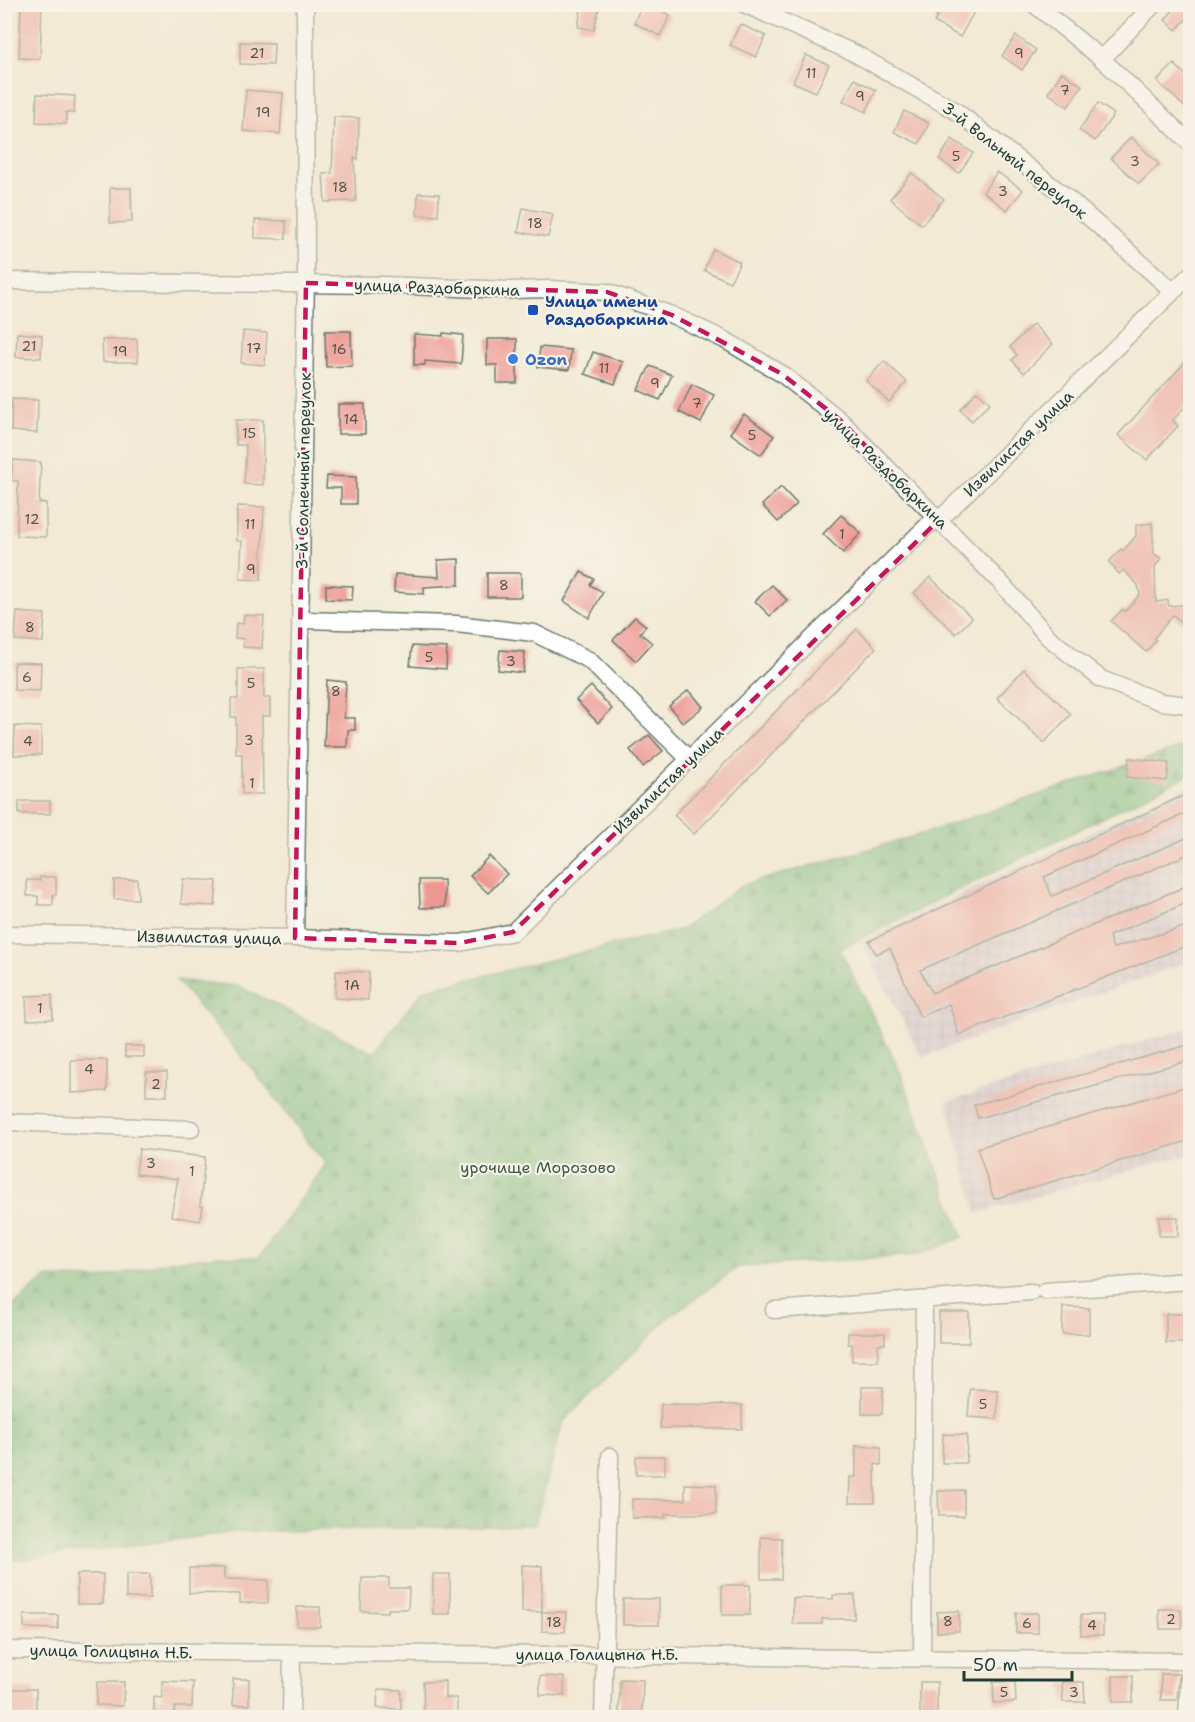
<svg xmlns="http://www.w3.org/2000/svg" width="1195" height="1722" font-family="'Shantell Sans',sans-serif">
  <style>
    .industrial { fill: url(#industrial-grid) }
    .forest { fill: url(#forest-firs); stroke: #4c7d5a; stroke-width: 1.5 }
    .building { fill: #ed9791 }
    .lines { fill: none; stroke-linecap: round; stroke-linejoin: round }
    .minor-casing { stroke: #697a6c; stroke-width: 19 }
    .minor { stroke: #fff; stroke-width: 16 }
    .marked { fill: none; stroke: #c2185b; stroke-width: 4.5; stroke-dasharray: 12 8; stroke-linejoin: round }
    .transit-dot { fill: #1a4fb4; stroke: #f7f3e8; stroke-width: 2 }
    .shop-dot { fill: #3f7fe0; stroke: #f7f3e8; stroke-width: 2 }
    .labels { text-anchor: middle; stroke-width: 4.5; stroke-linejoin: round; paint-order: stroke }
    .number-label { font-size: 14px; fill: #52544b }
    .street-label { font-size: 16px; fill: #1f3d34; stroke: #f7f3e8 }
    .transit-label { font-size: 16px; font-weight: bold; fill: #164399; stroke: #f7f3e8; text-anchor: start }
    .shop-label { font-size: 16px; font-weight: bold; fill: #366cbe; stroke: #f7f3e8; text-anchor: start }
    .park-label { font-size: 16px; fill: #375d48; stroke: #f7f3e8 }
  </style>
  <defs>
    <pattern id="industrial-grid" width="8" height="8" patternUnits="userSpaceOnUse" patternTransform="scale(1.5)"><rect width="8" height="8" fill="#d0bdcd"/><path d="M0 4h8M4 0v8" fill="none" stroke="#b2a3b1"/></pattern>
    <pattern id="forest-firs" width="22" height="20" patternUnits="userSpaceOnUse" patternTransform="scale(1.5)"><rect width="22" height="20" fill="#78bd81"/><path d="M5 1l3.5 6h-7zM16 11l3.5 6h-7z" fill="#629b6a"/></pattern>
  </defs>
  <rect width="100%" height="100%" fill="#f7f3e8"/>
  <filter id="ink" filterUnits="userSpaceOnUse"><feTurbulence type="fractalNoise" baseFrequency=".0167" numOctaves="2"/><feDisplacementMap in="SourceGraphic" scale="12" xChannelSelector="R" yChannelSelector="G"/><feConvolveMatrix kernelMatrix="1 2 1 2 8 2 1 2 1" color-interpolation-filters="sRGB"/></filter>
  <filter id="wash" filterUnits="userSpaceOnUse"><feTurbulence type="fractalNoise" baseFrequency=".008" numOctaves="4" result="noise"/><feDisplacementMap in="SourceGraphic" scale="24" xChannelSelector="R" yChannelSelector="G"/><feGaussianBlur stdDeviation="1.35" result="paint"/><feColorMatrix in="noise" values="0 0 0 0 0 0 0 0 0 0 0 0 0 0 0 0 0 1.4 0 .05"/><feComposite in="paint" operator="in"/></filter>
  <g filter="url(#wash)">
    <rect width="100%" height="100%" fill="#f2ead5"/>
    <g class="industrial">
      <polygon points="1190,785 1190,961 922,1057 861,942"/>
      <polygon points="1190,1027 1190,1154 977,1213 946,1102"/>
    </g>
    <polygon class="forest" points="1190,744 1190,774 840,949 901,1074 963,1237 918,1255 739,1267 669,1317 563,1422 535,1525 235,1532 5,1562 4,1314 46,1278 100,1279 169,1261 219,1256 259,1258 326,1164 249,1065 176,980 238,986 374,1053 423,990 682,929 743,885 919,835"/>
    <g id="blocks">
      <g class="building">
        <polygon points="21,4 42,4 40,59 19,58"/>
        <polygon points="582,4 600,4 594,30 578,27"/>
        <polygon points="642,4 648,4 670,15 660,36 634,23"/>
        <polygon points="917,4 962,4 974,12 960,37 934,22 938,16"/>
        <polygon points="1178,4 1182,4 1191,14 1176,30 1165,20"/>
        <polygon points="740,24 766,36 756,57 730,45"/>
        <polygon points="1016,36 1036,50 1022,70 1002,56"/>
        <polygon points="240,42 274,43 273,65 240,64"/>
        <polygon points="806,55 829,65 816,92 793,82"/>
        <polygon points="1174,64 1191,80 1191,113 1157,81"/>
        <polygon points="1062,72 1082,86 1068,107 1048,93"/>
        <polygon points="854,79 876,90 866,112 843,101"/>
        <polygon points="246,90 283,93 280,134 243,131"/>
        <polygon points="37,94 75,96 74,113 66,112 66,124 36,122"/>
        <polygon points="1098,103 1114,114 1095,141 1079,130"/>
        <polygon points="904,111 929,123 919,144 894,132"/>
        <polygon points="334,117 359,118 358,159 354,158 356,201 325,202 323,174 332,173"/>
        <polygon points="1131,137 1159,164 1139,184 1111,158"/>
        <polygon points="952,139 973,153 959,173 939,159"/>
        <polygon points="997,172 1023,190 1007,210 983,192"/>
        <polygon points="912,173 944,199 922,225 890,199"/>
        <polygon points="110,188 131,188 132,222 110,223"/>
        <polygon points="418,193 439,194 438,216 417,215"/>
        <polygon points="523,208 553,214 548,237 518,232"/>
        <polygon points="255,220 286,221 286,239 255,238"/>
        <polygon points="713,249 740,262 730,282 704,270"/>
        <polygon points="1033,324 1053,344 1024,373 1012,360 1017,355 1010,347"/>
        <polygon points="243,331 267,333 265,365 241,363"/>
        <polygon points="325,331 351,331 352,366 326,367"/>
        <polygon points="17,333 42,335 41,358 16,357"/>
        <polygon points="443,333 463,335 461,364 425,361 425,365 414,365 414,334 443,336"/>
        <polygon points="137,339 138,362 103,362 102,340"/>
        <polygon points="487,339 517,339 517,383 497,383 497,365 487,365"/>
        <polygon points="540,347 571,350 569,370 538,367"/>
        <polygon points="593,352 623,362 615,384 585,374"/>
        <polygon points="1191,356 1191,400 1173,420 1178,426 1147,460 1118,435"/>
        <polygon points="884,361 907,382 889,402 866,381"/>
        <polygon points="650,366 672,375 660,400 638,390"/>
        <polygon points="692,384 714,395 701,423 679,412"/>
        <polygon points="977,391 990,403 972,421 960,410"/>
        <polygon points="12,399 38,400 37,433 11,431"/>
        <rect x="338" y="404" width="27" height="30"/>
        <polygon points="744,414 774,436 761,455 730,433"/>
        <polygon points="236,420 263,420 263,485 244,484 246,445 236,445"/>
        <polygon points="13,460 41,462 39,503 46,503 46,537 17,536 18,481 11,481"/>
        <polygon points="327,476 356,477 356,504 341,504 341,488 326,488"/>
        <polygon points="781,487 797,504 778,522 762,505"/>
        <polygon points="237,506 264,507 261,580 240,579 242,541 237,541"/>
        <polygon points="841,515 861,533 843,553 823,534"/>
        <polygon points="1152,523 1154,554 1161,558 1155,567 1156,602 1168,600 1169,606 1191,604 1191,630 1173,615 1154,638 1156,640 1146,652 1111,621 1123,609 1125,612 1140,594 1138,585 1123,570 1119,574 1109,562 1121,549 1123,551 1136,536 1136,525"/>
        <polygon points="459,559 459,585 424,587 424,594 394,592 395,574 439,577 438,560"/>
        <polygon points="581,572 594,579 590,585 603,592 589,618 564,601"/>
        <rect x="487" y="573" width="34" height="24"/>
        <polygon points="930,577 972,618 956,634 914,593"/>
        <polygon points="326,585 353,586 352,600 326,599"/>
        <polygon points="772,585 787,600 770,616 755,601"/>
        <polygon points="17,612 45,614 43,642 15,640"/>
        <polygon points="244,615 264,616 262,648 243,647 244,639 235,638 236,623 243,624"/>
        <polygon points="635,617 646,626 640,633 652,643 636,661 613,640"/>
        <polygon points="857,629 876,648 694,834 674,815"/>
        <polygon points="412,646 447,648 446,669 410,666"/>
        <polygon points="500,650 525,652 523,673 498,670"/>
        <polygon points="14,662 41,663 40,691 14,690"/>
        <polygon points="238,669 264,669 264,698 270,698 270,716 262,716 263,794 242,794 242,754 236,754 236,717 231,717 231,699 238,699"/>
        <polygon points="1024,669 1071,714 1044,743 997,698"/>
        <polygon points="327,680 346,682 344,718 355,718 355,730 348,730 347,747 324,747"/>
        <polygon points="591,686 612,709 598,723 576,700"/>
        <polygon points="689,690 703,707 683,723 669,706"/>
        <polygon points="15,726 41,727 41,755 14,755"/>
        <polygon points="649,735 663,751 643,767 630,750"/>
        <polygon points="1129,758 1169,763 1167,781 1127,777"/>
        <polygon points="1191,792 1191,811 1044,877 1052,896 1191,836 1191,853 920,970 932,993 1191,884 1191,901 1109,936 1113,948 1191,925 1191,944 959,1035 949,1004 920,1017 890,948 876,954 869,941"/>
        <rect x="19" y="801" width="31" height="13"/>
        <polygon points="489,856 507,874 488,893 470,876"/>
        <polygon points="40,877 56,877 56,895 53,895 53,905 38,905 38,896 27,896 27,880 40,880"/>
        <polygon points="137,879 138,899 114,899 114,880"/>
        <polygon points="183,879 217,881 215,906 181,904"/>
        <polygon points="419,880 444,880 445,907 420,908"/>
        <polygon points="336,971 369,972 368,1000 335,998"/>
        <polygon points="52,995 53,1019 27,1020 26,996"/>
        <polygon points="1191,1044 1191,1060 978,1118 974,1105"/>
        <rect x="125" y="1046" width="19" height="11"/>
        <polygon points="71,1060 107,1060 107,1091 71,1093"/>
        <rect x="146" y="1072" width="21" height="24"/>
        <polygon points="1191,1085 1191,1140 994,1199 977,1148"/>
        <polygon points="139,1149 205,1157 200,1206 203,1206 200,1221 171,1216 178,1179 136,1174"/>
        <rect x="1159" y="1217" width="19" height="19"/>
        <polygon points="1063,1307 1089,1308 1089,1334 1062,1334"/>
        <rect x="939" y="1312" width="30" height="31"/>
        <polygon points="1166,1314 1188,1314 1189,1343 1166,1343"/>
        <polygon points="848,1333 885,1333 885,1344 878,1344 878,1361 852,1361 852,1344 848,1344"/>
        <polygon points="862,1387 883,1387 882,1414 862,1414"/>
        <polygon points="970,1389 998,1390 997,1419 968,1417"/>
        <polygon points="661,1404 742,1405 742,1429 660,1428"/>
        <polygon points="943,1434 967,1435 966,1463 942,1463"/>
        <polygon points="856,1446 881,1447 881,1465 875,1464 875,1503 849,1503 850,1477 856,1477"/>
        <rect x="636" y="1456" width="29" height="19"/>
        <polygon points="685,1484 716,1485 716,1514 665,1514 665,1518 632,1518 632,1499 685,1500"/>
        <polygon points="964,1490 964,1516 939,1516 938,1491"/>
        <polygon points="761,1537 782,1538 781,1579 761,1579"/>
        <polygon points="522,1565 542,1566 542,1612 522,1612"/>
        <polygon points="189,1568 224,1568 224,1579 268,1580 268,1603 240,1603 240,1594 189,1593"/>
        <rect x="77" y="1574" width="26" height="30"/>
        <rect x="126" y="1574" width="24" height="24"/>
        <rect x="433" y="1574" width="17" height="40"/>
        <polygon points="362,1578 389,1578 389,1588 409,1588 408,1609 388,1609 388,1612 361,1611"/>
        <rect x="722" y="1585" width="28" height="30"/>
        <polygon points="833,1595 855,1595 854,1619 822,1619 822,1624 793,1624 793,1598 833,1599"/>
        <rect x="623" y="1599" width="36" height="26"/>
        <polygon points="297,1607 320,1607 320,1627 297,1626"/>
        <polygon points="1159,1609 1181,1609 1182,1629 1160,1629"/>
        <polygon points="959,1611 959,1631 937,1632 937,1612"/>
        <polygon points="542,1612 566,1612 565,1632 542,1631"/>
        <rect x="1016" y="1613" width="22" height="20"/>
        <polygon points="24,1615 58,1615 58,1629 24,1628"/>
        <rect x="1081" y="1615" width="22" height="20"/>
        <polygon points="1161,1674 1179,1674 1177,1700 1161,1700"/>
        <polygon points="540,1676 564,1677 564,1696 540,1695"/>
        <rect x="1113" y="1676" width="20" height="26"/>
        <rect x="233" y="1679" width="16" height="26"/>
        <polygon points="620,1679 643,1680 642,1714 619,1713"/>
        <polygon points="162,1681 193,1682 192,1707 175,1707 175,1717 154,1717 154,1697 162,1698"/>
        <polygon points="445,1681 445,1698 457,1698 457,1716 424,1716 423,1682"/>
        <polygon points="97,1682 124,1682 123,1706 96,1705"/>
        <rect x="920" y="1682" width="17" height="36"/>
        <polygon points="993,1682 1015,1682 1016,1702 994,1703"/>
        <polygon points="1062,1682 1084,1682 1085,1702 1063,1702"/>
        <rect x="4" y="1689" width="32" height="29"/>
        <polygon points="378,1689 401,1690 401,1709 377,1708"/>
      </g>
    </g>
  </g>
  <g filter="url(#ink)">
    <use href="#blocks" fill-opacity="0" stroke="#697a6c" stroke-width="1.5"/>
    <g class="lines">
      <g class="minor-casing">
        <g id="minor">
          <polyline points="744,4 856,54 956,111 1065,196 1173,291"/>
          <polyline points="1034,4 1102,59 1190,143"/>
          <polyline points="1102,59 1154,4"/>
          <polyline points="4,281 383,285 508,290 550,289 607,292 672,315 725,340 782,374 839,419 1002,584 1048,637 1101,679 1161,702 1190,705"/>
          <polyline points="302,620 456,624 534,633 589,660 689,759"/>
          <polyline points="4,934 295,938 460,943 513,932 928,525 939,520 1190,275"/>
          <polyline points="295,938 306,273 305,4"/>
          <polyline points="4,1122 191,1129"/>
          <polyline points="1045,1291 1190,1281"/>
          <polyline points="774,1310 1031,1292"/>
          <polyline points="4,1650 1190,1661"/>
          <polyline points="922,1657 924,1300"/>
          <polyline points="291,1718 292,1653"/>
          <polyline points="603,1718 610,1456"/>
          <polyline points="1187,1718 1190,1661"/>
        </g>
      </g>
      <use href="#minor" class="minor"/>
    </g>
  </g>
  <path d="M0 0H1195V1722H0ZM306 283 607 292 672 315 782 374 839 419 939 520 513 932 460 943 295 938Z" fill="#f2ead5" fill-opacity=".55" fill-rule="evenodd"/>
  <path class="marked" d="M306 283 607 292 672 315 782 374 839 419 939 520 513 932 460 943 295 938Z"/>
  <rect class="transit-dot" x="527" y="304" width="12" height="12" rx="3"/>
  <circle class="shop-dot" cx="513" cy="359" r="6"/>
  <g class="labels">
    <g class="number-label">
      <text x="257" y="58">21</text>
      <text x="1019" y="58">9</text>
      <text x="811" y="78">11</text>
      <text x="1065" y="95">7</text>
      <text x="860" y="101">9</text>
      <text x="263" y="117">19</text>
      <text x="956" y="161">5</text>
      <text x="1135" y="166">3</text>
      <text x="340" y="192">18</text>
      <text x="1003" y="196">3</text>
      <text x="535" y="228">18</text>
      <text x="29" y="351">21</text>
      <text x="254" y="353">17</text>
      <text x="339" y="354">16</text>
      <text x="120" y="356">19</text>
      <text x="604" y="373">11</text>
      <text x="655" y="388">9</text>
      <text x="697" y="408">7</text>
      <text x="351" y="424">14</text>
      <text x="249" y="438">15</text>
      <text x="752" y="440">5</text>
      <text x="32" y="524">12</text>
      <text x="250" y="529">11</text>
      <text x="842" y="539">1</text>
      <text x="251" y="574">9</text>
      <text x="504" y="590">8</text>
      <text x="30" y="632">8</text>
      <text x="429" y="662">5</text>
      <text x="511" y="666">3</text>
      <text x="27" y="682">6</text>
      <text x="251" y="688">5</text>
      <text x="336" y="696">8</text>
      <text x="249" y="745">3</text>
      <text x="28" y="746">4</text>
      <text x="252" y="788">1</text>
      <text x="352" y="990">1А</text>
      <text x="40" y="1013">1</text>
      <text x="89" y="1074">4</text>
      <text x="156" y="1089">2</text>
      <text x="151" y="1168">3</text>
      <text x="192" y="1176">1</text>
      <text x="983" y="1409">5</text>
      <text x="1171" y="1624">2</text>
      <text x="948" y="1626">8</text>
      <text x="554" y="1627">18</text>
      <text x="1027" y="1628">6</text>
      <text x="1092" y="1630">4</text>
      <text x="1004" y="1697">5</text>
      <text x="1074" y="1697">3</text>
    </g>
    <g class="street-label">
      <text transform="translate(1015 160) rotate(38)" y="6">3-й Вольный переулок</text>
      <text transform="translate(437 287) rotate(2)" y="6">улица Раздобаркина</text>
      <text transform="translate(1018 443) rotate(-44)" y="6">Извилистая улица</text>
      <text transform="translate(886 468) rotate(44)" y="6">улица Раздобаркина</text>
      <text transform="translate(303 471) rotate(-89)" y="6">3-й Солнечный переулок</text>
      <text transform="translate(668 780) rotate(-44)" y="6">Извилистая улица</text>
      <text transform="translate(209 937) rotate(1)" y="6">Извилистая улица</text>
      <text transform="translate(111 1651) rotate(1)" y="6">улица Голицына Н.Б.</text>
      <text x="597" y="1660">улица Голицына Н.Б.</text>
    </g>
    <g class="transit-label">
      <text x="545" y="307">Улица имени<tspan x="545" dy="18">Раздобаркина</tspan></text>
    </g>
    <g class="shop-label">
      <text x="525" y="365">Ozon</text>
    </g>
    <g class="park-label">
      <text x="538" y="1173">урочище Морозово</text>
    </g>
  </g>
  <rect width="1195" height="1722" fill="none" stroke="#f7f3e8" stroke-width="24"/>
  <path d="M964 1671v9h108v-9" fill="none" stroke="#1f3d34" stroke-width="3"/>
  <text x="973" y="1671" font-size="18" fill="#1f3d34" stroke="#f7f3e8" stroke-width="4.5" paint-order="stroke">50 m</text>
</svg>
